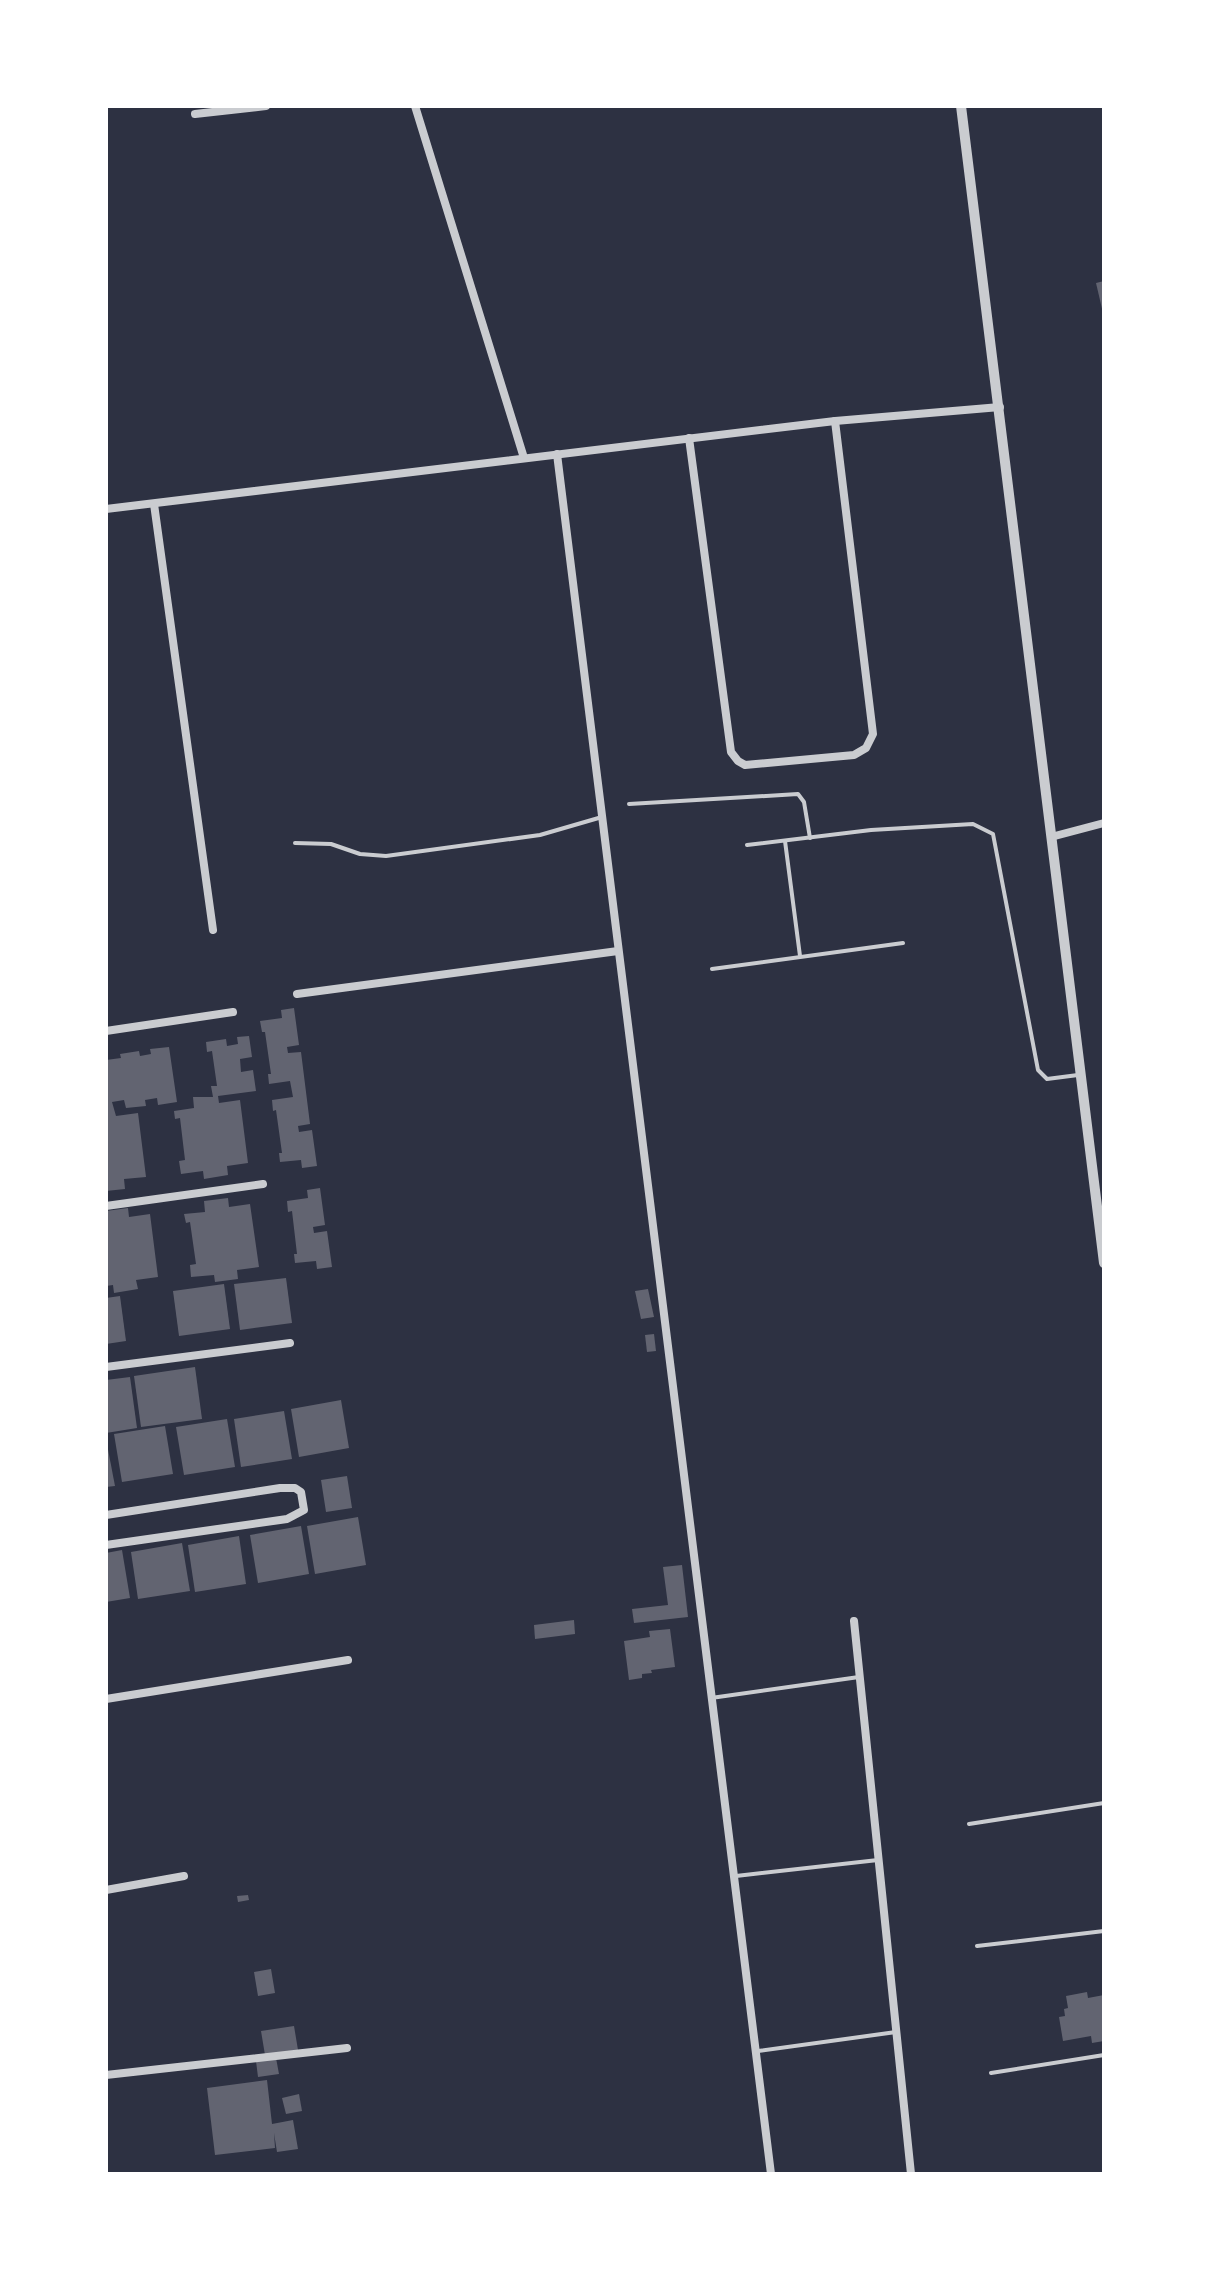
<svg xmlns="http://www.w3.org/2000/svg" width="1210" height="2280" font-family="'PT Sans',sans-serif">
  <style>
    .building { fill: #626471 }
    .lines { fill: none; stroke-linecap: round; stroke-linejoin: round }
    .service { stroke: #caccd0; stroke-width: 4 }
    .minor { stroke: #caccd0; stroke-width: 8 }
    .tertiary { stroke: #caccd0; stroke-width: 10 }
  </style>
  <rect width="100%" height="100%" fill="#2d3142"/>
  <g class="building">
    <polygon points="1104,281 1104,312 1103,313 1096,283"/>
    <polygon points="294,1008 299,1045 287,1047 288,1053 301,1052 310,1124 298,1126 299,1132 312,1130 317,1166 302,1168 301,1160 280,1162 279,1153 282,1153 276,1110 273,1111 272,1100 293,1097 290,1081 269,1084 268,1074 271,1074 265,1032 262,1032 260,1021 282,1018 281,1010"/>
    <polygon points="249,1036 252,1057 240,1059 241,1072 253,1070 256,1091 218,1096 219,1103 240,1100 248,1163 227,1166 228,1175 204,1179 203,1171 181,1174 179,1161 185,1160 180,1118 175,1119 174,1111 194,1108 193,1097 213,1097 211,1086 217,1086 212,1051 207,1052 206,1042 226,1039 227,1046 238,1044 237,1037"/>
    <polygon points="169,1047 177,1102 158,1105 157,1098 145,1100 146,1106 126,1108 124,1100 112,1102 116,1116 138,1113 146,1177 124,1179 125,1189 106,1191 106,1060 121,1058 120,1054 139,1051 140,1056 151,1054 150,1049"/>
    <polygon points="320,1188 325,1225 313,1227 314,1233 327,1231 332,1267 317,1269 316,1261 295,1263 294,1254 297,1254 292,1211 288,1212 287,1201 308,1198 307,1190"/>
    <polygon points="228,1198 229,1207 250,1204 259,1267 237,1270 238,1279 215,1282 214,1275 191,1277 190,1265 196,1264 190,1222 186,1223 184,1214 205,1212 204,1201"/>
    <polygon points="128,1208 129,1217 150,1214 158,1277 136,1280 138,1289 114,1293 113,1285 106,1286 106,1211"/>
    <polygon points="286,1278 292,1323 240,1330 234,1284"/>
    <polygon points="224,1284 230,1329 179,1336 173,1291"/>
    <polygon points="648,1289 654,1317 641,1319 635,1291"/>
    <polygon points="120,1296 126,1341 106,1344 106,1298"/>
    <polygon points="654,1334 656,1351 647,1352 645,1335"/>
    <polygon points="195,1367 202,1419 141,1427 134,1376"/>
    <polygon points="130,1377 137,1428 106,1433 106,1380"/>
    <polygon points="341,1400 349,1448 299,1457 291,1409"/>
    <polygon points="284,1411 292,1459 241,1467 234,1419"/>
    <polygon points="227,1419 235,1467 184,1475 176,1427"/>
    <polygon points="165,1426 173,1474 122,1482 114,1434"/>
    <polygon points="106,1439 115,1486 106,1487"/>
    <polygon points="347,1476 352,1508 326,1512 321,1480"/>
    <polygon points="358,1517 366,1565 315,1574 307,1526"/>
    <polygon points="301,1526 309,1574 258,1583 250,1535"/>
    <polygon points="239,1536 246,1584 195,1592 188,1545"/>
    <polygon points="182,1543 190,1591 138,1599 131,1552"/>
    <polygon points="122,1550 130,1598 106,1602 106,1553"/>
    <polygon points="682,1565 688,1617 634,1623 632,1609 668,1605 663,1567"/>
    <polygon points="574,1620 575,1634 535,1639 534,1625"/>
    <polygon points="670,1629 675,1667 651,1670 652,1673 642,1674 642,1678 629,1680 624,1641 650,1637 649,1631"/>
    <polygon points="248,1895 249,1900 238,1902 237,1896"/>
    <polygon points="271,1969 275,1993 258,1996 254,1972"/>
    <polygon points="1087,1992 1088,1998 1104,1995 1104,2041 1092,2043 1091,2036 1063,2041 1059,2017 1065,2016 1064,2009 1068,2008 1066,1996"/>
    <polygon points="294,2026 298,2050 265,2055 261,2031"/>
    <polygon points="276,2058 279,2074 258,2077 256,2061"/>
    <polygon points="267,2080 272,2124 293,2120 298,2149 277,2152 274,2133 275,2148 215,2155 207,2088"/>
    <polygon points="299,2094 302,2111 286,2114 282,2098"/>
  </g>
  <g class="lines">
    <g class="service">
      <polyline points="629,804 798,794 804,802 810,838"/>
      <polyline points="785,841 800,956"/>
      <polyline points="295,843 331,844 360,854 386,856 540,835 602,817"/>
      <polyline points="747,845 871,830 973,824 993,834 1038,1070 1047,1079 1078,1075"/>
      <polyline points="712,969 903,943"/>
      <polyline points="711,1698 859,1677"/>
      <polyline points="969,1824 1104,1803"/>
      <polyline points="736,1876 878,1860"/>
      <polyline points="977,1946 1104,1931"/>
      <polyline points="758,2051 896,2032"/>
      <polyline points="991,2073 1104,2055"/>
    </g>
    <g class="minor">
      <polyline points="415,106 524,458"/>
      <polyline points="195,114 266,106"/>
      <polyline points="689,438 731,752 738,761 745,765 854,755 866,748 873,734 835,421"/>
      <polyline points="557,454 771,2174"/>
      <polyline points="154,504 213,930"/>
      <polyline points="106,509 835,421 1000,407"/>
      <polyline points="1051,837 1104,823"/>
      <polyline points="297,994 618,951"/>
      <polyline points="106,1031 233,1012"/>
      <polyline points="106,1206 263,1184"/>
      <polyline points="106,1367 290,1343"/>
      <polyline points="106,1515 280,1488 295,1488 301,1492 304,1510 287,1519 106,1545"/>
      <polyline points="854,1621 911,2174"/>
      <polyline points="106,1699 348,1660"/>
      <polyline points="106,1890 184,1876"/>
      <polyline points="106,2075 347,2048"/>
    </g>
    <polyline class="tertiary" points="961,106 1104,1263"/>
  </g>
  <rect width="1210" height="2280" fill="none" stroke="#ffffff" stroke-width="216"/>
</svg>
